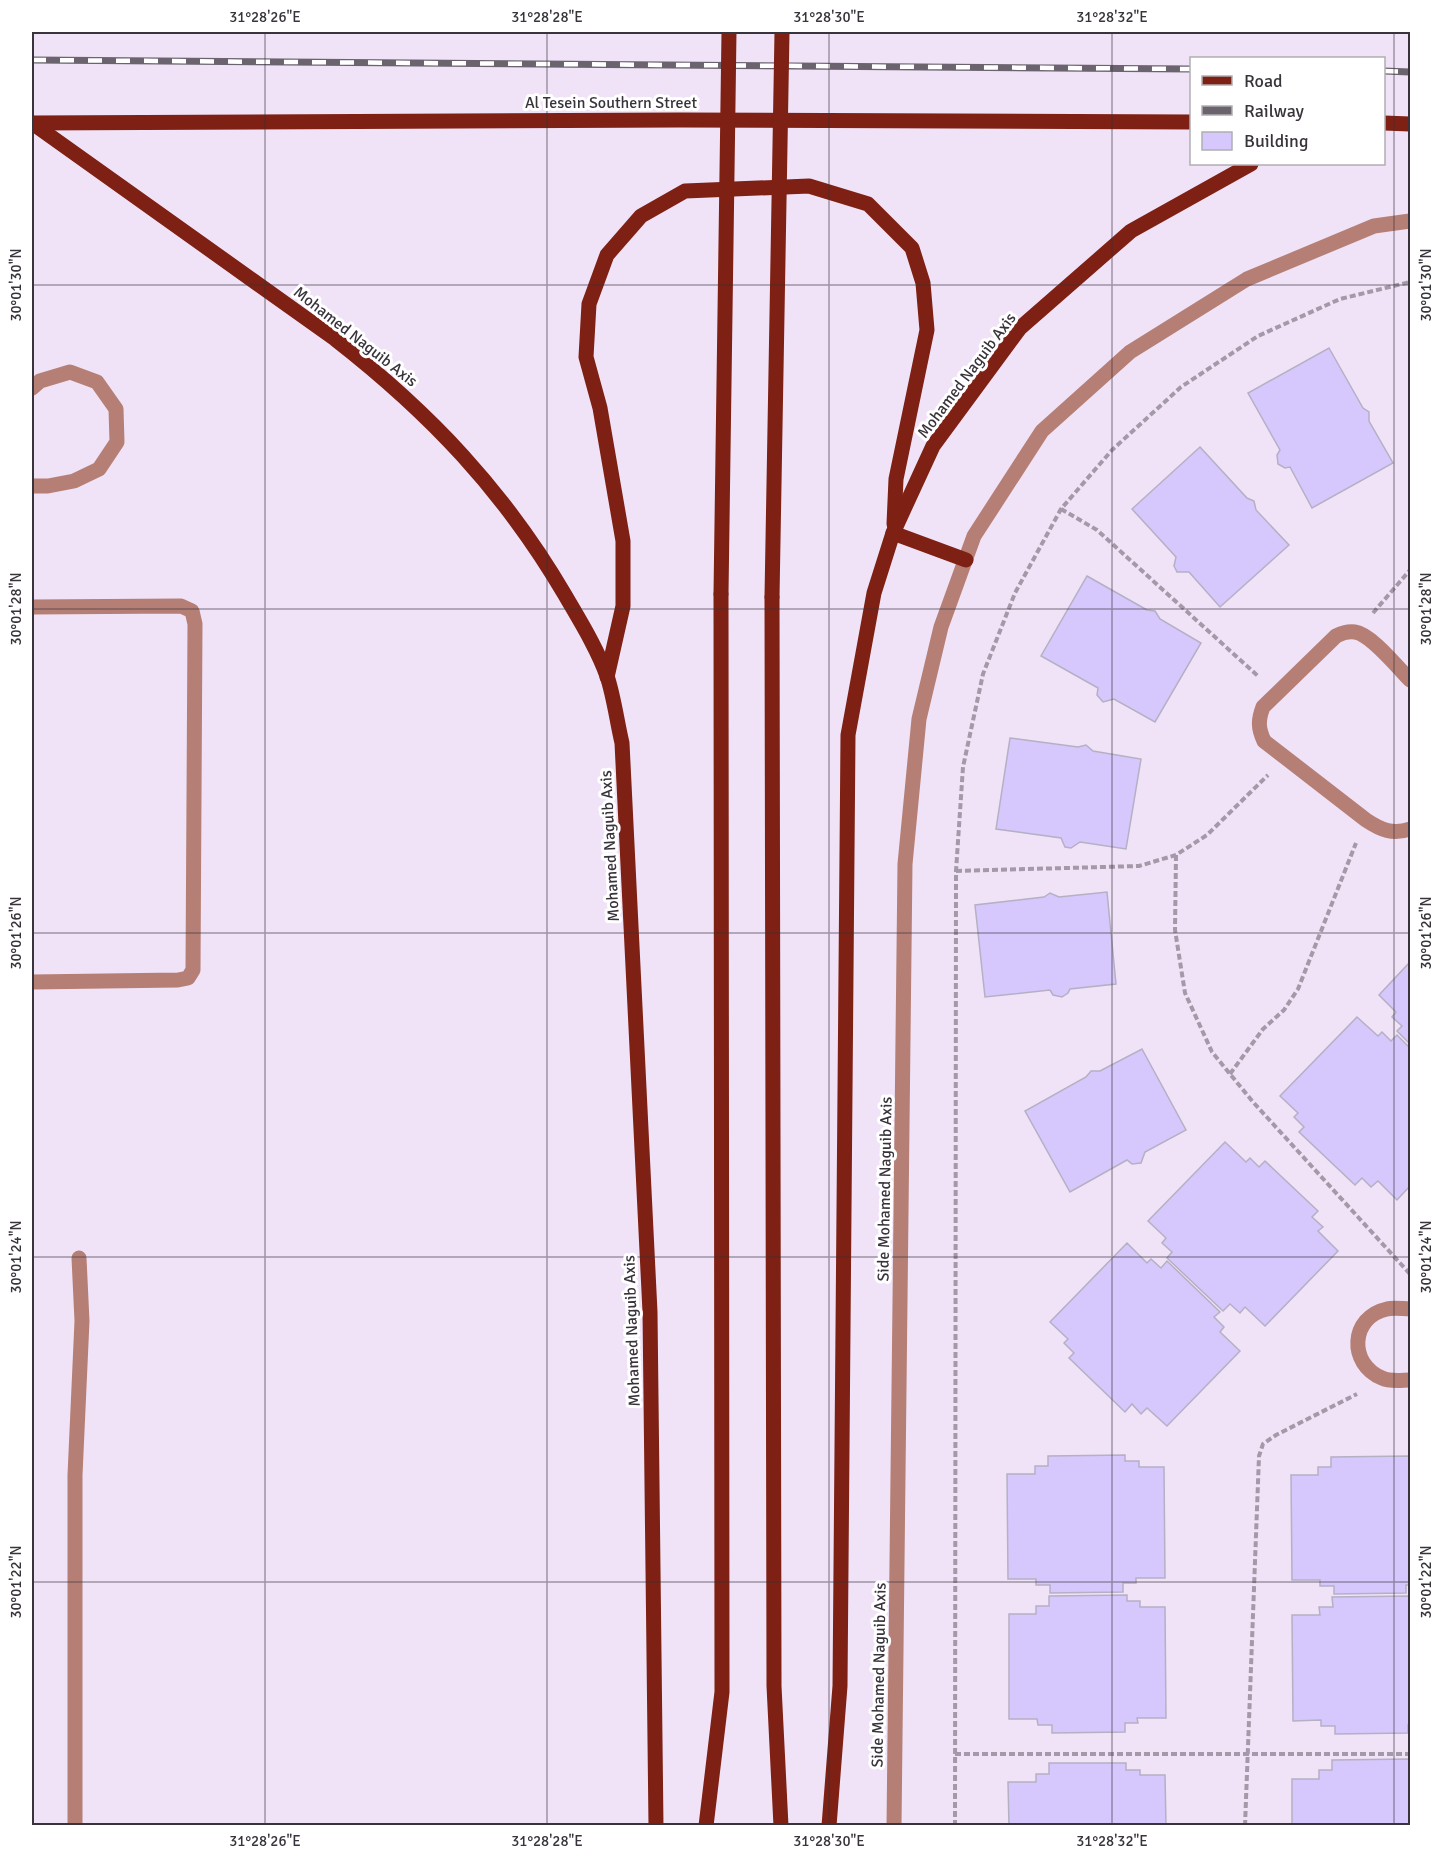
<svg xmlns="http://www.w3.org/2000/svg" width="1442" height="1857" font-family="Signika,sans-serif">
  <style>
    .building { fill: #d6c7fc; stroke: #b5b0c4; stroke-width: 1.5 }
    .lines { fill: none; stroke-linecap: round; stroke-linejoin: round }
    .path { stroke: #a399a8; stroke-width: 4; stroke-dasharray: 6 3; stroke-linecap: butt }
    .minor { stroke: #b57f75; stroke-width: 15 }
    .major { stroke: #7e2013; stroke-width: 15 }
    .rail-casing { stroke: #6b646f; stroke-width: 7 }
    .rail { stroke: #fff; stroke-width: 4.5; stroke-dasharray: 14; stroke-linecap: butt }
    .major-bridge { stroke: #7e2013; stroke-width: 15 }
    .ticks { fill: none; stroke: #39343c; stroke-width: 1.5; stroke-opacity: 0.45 }
    .labels { text-anchor: middle; stroke-width: 6; stroke-linejoin: round; paint-order: stroke }
    .street-label { font-size: 16px; fill: #39343c; stroke: #fff }
    .neatline { fill: none; stroke: #39343c; stroke-width: 2 }
    .ticks-label { font-size: 15px; text-anchor: middle; fill: #39343c }
  </style>
  <rect width="100%" height="100%" fill="#f0e3f7"/>
  <g class="building">
    <polygon points="1329,348 1363,408 1369,412 1369,421 1393,463 1312,508 1290,467 1285,468 1278,464 1277,455 1280,450 1248,393"/>
    <polygon points="1200,447 1247,498 1254,501 1256,510 1289,545 1220,607 1189,572 1177,572 1174,566 1176,557 1132,509"/>
    <polygon points="1087,576 1147,610 1155,611 1160,619 1201,643 1155,722 1114,699 1103,702 1097,695 1098,688 1041,656"/>
    <polygon points="1010,738 1078,747 1086,745 1093,751 1141,759 1126,849 1080,842 1071,848 1065,847 1061,838 996,829"/>
    <polygon points="1107,892 1116,984 1070,989 1068,993 1062,997 1053,995 1050,990 985,997 975,905 1044,897 1050,893 1059,897"/>
    <polygon points="1410,962 1410,1044 1397,1031 1402,1026 1392,1017 1396,1012 1379,995"/>
    <polygon points="1357,1017 1378,1036 1382,1032 1391,1041 1397,1035 1410,1048 1410,1186 1397,1200 1378,1181 1371,1187 1362,1178 1355,1185 1299,1132 1304,1127 1294,1117 1298,1113 1280,1096"/>
    <polygon points="1142,1049 1186,1130 1145,1152 1141,1163 1132,1164 1127,1160 1070,1192 1025,1111 1086,1077 1091,1071 1100,1071"/>
    <polygon points="1225,1142 1246,1162 1250,1158 1259,1167 1265,1161 1318,1211 1312,1217 1323,1227 1318,1231 1338,1251 1265,1326 1245,1307 1240,1313 1230,1304 1223,1311 1167,1258 1172,1252 1162,1243 1166,1238 1148,1221"/>
    <polygon points="1127,1243 1147,1263 1151,1259 1161,1268 1167,1261 1220,1312 1214,1317 1224,1327 1220,1332 1240,1351 1167,1426 1147,1408 1141,1414 1132,1404 1125,1412 1069,1358 1074,1353 1064,1343 1068,1339 1050,1322"/>
    <polygon points="1125,1455 1125,1461 1139,1461 1139,1467 1164,1467 1165,1578 1136,1578 1136,1583 1123,1583 1123,1592 1050,1593 1050,1585 1036,1585 1036,1579 1008,1579 1007,1474 1035,1474 1035,1466 1048,1466 1048,1456"/>
    <polygon points="1409,1456 1409,1463 1410,1463 1410,1585 1406,1585 1406,1593 1334,1594 1334,1586 1320,1586 1320,1580 1292,1580 1291,1475 1318,1475 1318,1467 1331,1467 1331,1457"/>
    <polygon points="1127,1595 1127,1601 1140,1601 1140,1607 1165,1607 1166,1718 1137,1718 1138,1723 1125,1723 1125,1732 1052,1733 1052,1725 1038,1725 1037,1719 1009,1719 1009,1614 1036,1614 1036,1606 1049,1606 1049,1596"/>
    <polygon points="1410,1596 1410,1725 1408,1725 1408,1733 1335,1734 1335,1726 1321,1726 1321,1720 1293,1721 1292,1615 1320,1615 1319,1607 1333,1607 1332,1597"/>
    <polygon points="1410,1759 1410,1826 1292,1826 1292,1779 1319,1779 1319,1770 1332,1770 1332,1760"/>
    <polygon points="1049,1763 1126,1763 1126,1770 1140,1770 1140,1775 1165,1775 1166,1826 1009,1826 1008,1782 1036,1782 1036,1774 1049,1774"/>
  </g>
  <g class="lines">
    <g class="path">
      <polyline points="1061,509 1097,530 1259,677"/>
      <polyline points="1373,613 1410,570"/>
      <polyline points="1176,855 1175,930 1185,993 1212,1052 1253,1102 1410,1274"/>
      <polyline points="956,871 1139,866 1176,855 1207,835 1268,775"/>
      <polyline points="1230,1074 1263,1029 1284,1010 1298,989 1356,843"/>
      <polyline points="955,1754 1410,1754"/>
      <polyline points="955,1826 956,871 963,767 983,674 1015,593 1061,509 1112,450 1181,387 1258,336 1340,299 1410,282"/>
      <polyline points="1245,1826 1259,1456 1263,1444 1276,1435 1357,1394"/>
    </g>
    <g class="minor">
      <polyline points="32,388 40,381 70,372 97,382 116,409 117,442 99,469 74,481 48,486 32,486"/>
      <polyline points="32,607 181,606 192,611 195,624 193,970 188,978 178,980 32,982"/>
      <path d="M1410 680C1398 668 1371 634 1355 632 1348 631 1342 633 1336 636L1263 707C1258 720 1258 728 1264 741L1366 820C1381 830 1393 835 1410 829"/>
      <path d="M1410 1309C1403 1309 1394 1307 1387 1309 1350 1317 1348 1364 1382 1378 1390 1382 1402 1380 1410 1380"/>
      <polyline points="75,1826 75,1475 82,1321 79,1258"/>
      <polyline points="894,1826 905,864 919,719 941,627 974,536 1042,431 1130,352 1247,279 1374,226 1410,221"/>
    </g>
    <g class="major">
      <path d="M32 123 335 339C430 413 504 491 565 595 580 621 597 648 607 676 614 697 617 722 622 743L650 1312 656 1826"/>
      <polyline points="32,123 679,120 1192,122"/>
      <polyline points="1384,123 1410,124"/>
      <polyline points="893,533 966,560"/>
      <polyline points="772,597 774,1686 781,1826"/>
      <polyline points="607,677 623,606 623,541 600,408 586,357 589,304 607,255 641,216 685,191 809,186 868,204 912,248 923,283 927,330 896,479 894,524"/>
      <polyline points="706,1826 722,1692 721,594"/>
      <polyline points="829,1826 840,1686 848,735 874,593 893,533 933,446 1020,328 1131,231 1251,164"/>
    </g>
    <g class="rail-casing">
      <g id="rail">
        <polyline points="32,60 1192,69"/>
        <polyline points="1384,71 1410,72"/>
      </g>
    </g>
    <use href="#rail" class="rail"/>
    <g class="major-bridge">
      <polyline points="721,594 729,32"/>
      <polyline points="772,597 782,32"/>
    </g>
  </g>
  <path class="ticks" d="M265 32V1826M547 32V1826M829 32V1826M1112 32V1826M1394 32V1826M32 285H1410M32 609H1410M32 933H1410M32 1257H1410M32 1582H1410"/>
  <g class="labels">
    <g class="street-label">
      <text x="611" y="108">Al Tesein Southern Street</text>
      <text transform="translate(356 336) rotate(38)" y="6">Mohamed Naguib Axis</text>
      <text transform="translate(966 375) rotate(-53)" y="6">Mohamed Naguib Axis</text>
      <text transform="translate(609 846) rotate(-93)" y="6">Mohamed Naguib Axis</text>
      <text transform="translate(884 1189) rotate(-89)" y="6">Side Mohamed Naguib Axis</text>
      <text transform="translate(631 1331) rotate(-92)" y="6">Mohamed Naguib Axis</text>
      <text transform="translate(878 1675) rotate(-89)" y="6">Side Mohamed Naguib Axis</text>
    </g>
  </g>
  <rect width="1442" height="1857" fill="none" stroke="#ffffff" stroke-width="66"/>
  <rect x="1190" y="57" width="195" height="108" fill="#ffffff" stroke="#b0aeb1" stroke-width="1.5"/>
  <rect x="1202" y="76" width="30" height="9" fill="#7e2013" stroke="#b0aeb1" stroke-width="1.5"/>
  <text x="1244" y="87" font-size="18" fill="#39343c">Road</text>
  <rect x="1202" y="106" width="30" height="9" fill="#6b646f" stroke="#b0aeb1" stroke-width="1.5"/>
  <text x="1244" y="117" font-size="18" fill="#39343c">Railway</text>
  <rect x="1202" y="132" width="30" height="18" fill="#d6c7fc" stroke="#b0aeb1" stroke-width="1.5"/>
  <text x="1244" y="147" font-size="18" fill="#39343c">Building</text>
  <rect x="33" y="33" width="1376" height="1791" class="neatline"/>
  <g class="ticks-label">
    <text x="265" y="22">31°28'26"E</text>
    <text x="547" y="22">31°28'28"E</text>
    <text x="829" y="22">31°28'30"E</text>
    <text x="1112" y="22">31°28'32"E</text>
    <text transform="translate(16 285) rotate(-90)" y="5">30°01'30"N</text>
    <text transform="translate(1426 285) rotate(-90)" y="5">30°01'30"N</text>
    <text transform="translate(16 609) rotate(-90)" y="5">30°01'28"N</text>
    <text transform="translate(1426 609) rotate(-90)" y="5">30°01'28"N</text>
    <text transform="translate(16 933) rotate(-90)" y="5">30°01'26"N</text>
    <text transform="translate(1426 933) rotate(-90)" y="5">30°01'26"N</text>
    <text transform="translate(16 1257) rotate(-90)" y="5">30°01'24"N</text>
    <text transform="translate(1426 1257) rotate(-90)" y="5">30°01'24"N</text>
    <text transform="translate(16 1582) rotate(-90)" y="5">30°01'22"N</text>
    <text transform="translate(1426 1582) rotate(-90)" y="5">30°01'22"N</text>
    <text x="265" y="1846">31°28'26"E</text>
    <text x="547" y="1846">31°28'28"E</text>
    <text x="829" y="1846">31°28'30"E</text>
    <text x="1112" y="1846">31°28'32"E</text>
  </g>
</svg>
